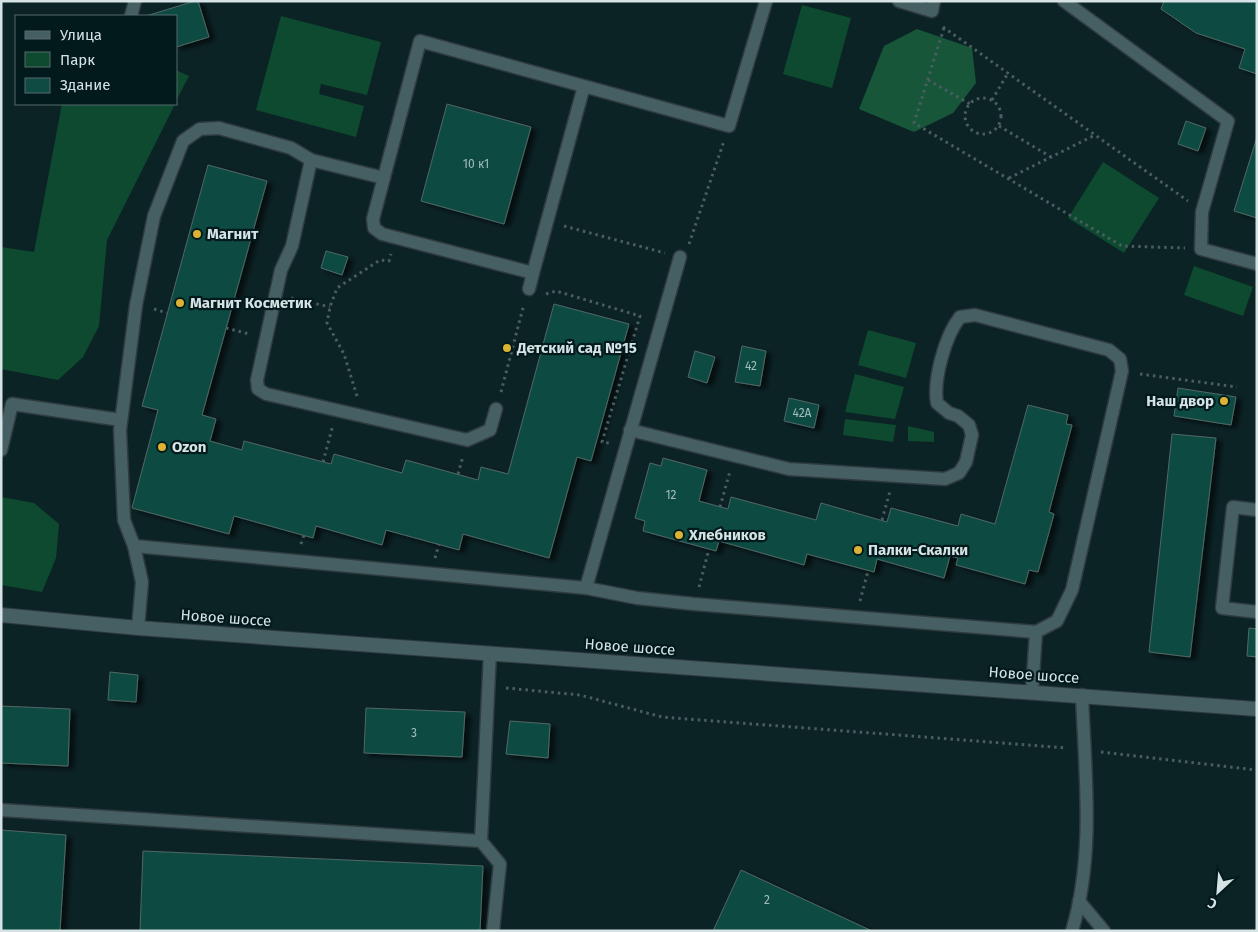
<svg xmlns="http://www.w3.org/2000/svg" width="1258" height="932" font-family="'Fira Sans',sans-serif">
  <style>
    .green { fill: #0d4a2f }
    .forest { fill: #175638 }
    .building { fill: #0f4b43; stroke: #506863; filter: url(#shadow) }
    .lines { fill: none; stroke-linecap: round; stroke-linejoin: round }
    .service-casing { stroke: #2f3b3e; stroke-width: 15 }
    .tertiary-casing { stroke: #2f3b3e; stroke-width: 16 }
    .path { stroke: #4a5e61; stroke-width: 3; stroke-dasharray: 2.5 4; stroke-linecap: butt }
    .service { stroke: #465f62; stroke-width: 12 }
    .tertiary { stroke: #465f62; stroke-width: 14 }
    .poi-dot { fill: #dbb233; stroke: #031a1c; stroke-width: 2 }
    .labels { text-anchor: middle; stroke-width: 4.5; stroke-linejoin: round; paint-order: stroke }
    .number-label { font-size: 12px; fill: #a4bdbc }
    .poi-label { font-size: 15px; font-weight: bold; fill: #d5e3e5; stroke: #031a1c; text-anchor: start }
    .street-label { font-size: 15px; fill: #d5e3e5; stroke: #031a1c }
  </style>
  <defs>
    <filter id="shadow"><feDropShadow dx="5.5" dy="3" stdDeviation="2.5" flood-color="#0009"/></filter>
  </defs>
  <rect width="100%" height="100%" fill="#0c2326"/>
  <g class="green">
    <polygon points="802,5 851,18 832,88 783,74"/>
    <polygon points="281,16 381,42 367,95 321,84 319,94 364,106 356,137 256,110"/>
    <polygon points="176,70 189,76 176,101"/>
    <polygon points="62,104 175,104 107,240 99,326 83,357 58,380 1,369 1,247 34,252"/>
    <polygon points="1103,162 1159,198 1124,253 1068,218"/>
    <polygon points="1194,266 1253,287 1243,316 1184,295"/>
    <polygon points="868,330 916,343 906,378 858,365"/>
    <polygon points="855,374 904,387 895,419 845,412"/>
    <polygon points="845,419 896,425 893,442 843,435"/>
    <polygon points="908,426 934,432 934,442 908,441"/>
    <polygon points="1,497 34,503 59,524 56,558 42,592 1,585"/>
  </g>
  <polygon class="forest" points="917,29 972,48 976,83 953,113 914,132 859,109 884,46"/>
  <g class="building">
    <polygon points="195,1 198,1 209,37 176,47 176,16 146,16"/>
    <polygon points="1164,1 1257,1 1257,74 1239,68 1245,49 1196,33 1161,9"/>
    <polygon points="447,104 531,127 504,224 421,201"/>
    <polygon points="1186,121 1206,128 1198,151 1178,144"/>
    <polygon points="1257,137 1257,218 1234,211"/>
    <polygon points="208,165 267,181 202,415 216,419 210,441 242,450 244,441 331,464 334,454 402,473 406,460 478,480 481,467 508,474 554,304 629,324 591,461 577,457 549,558 463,534 459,550 386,530 382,545 316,526 313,538 234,516 229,534 132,508 158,410 142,406"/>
    <polygon points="326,251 348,257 342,275 321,268"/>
    <polygon points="742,346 766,351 760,386 735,382"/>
    <polygon points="695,351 715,357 707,383 688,377"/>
    <polygon points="1178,388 1236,397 1231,425 1174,416"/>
    <polygon points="789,398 819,405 814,428 784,421"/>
    <polygon points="1028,405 1068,415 1066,424 1072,425 1049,512 1054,514 1038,572 1029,570 1025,584 956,565 958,558 950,556 944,578 877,559 874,572 807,554 804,565 719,541 716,551 643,531 645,521 635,518 650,463 661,466 663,458 707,470 699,501 728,509 731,497 816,520 821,503 887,522 891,508 958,526 961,514 995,524"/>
    <polygon points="1172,434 1216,438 1190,657 1149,652"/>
    <polygon points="1249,628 1257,629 1257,657 1247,656"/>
    <polygon points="110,672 138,675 136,702 108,700"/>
    <polygon points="1,706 70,709 68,766 1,763"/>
    <polygon points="366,708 465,712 462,757 364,753"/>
    <polygon points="510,721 550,724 548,758 506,754"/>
    <polygon points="1,830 66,835 60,931 1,931"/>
    <polygon points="143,851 483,866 480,931 140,931"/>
    <polygon points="741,870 872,931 713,931"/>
  </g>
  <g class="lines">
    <g class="service-casing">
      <g id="service">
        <polyline points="899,1 932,11 934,1"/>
        <polyline points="1064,1 1228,121 1202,212 1201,249 1257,264"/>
        <polyline points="131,16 135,1"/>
        <polyline points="584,86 533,273 382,234 374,228 373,219 420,41 729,126 766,1"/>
        <polyline points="311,160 292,246 281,270 257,380 258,389 266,394 467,440 490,430 496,409"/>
        <polyline points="529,289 533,273"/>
        <path d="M630 430 789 469 945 479 959 473 966 462 972 435 969 425 958 416 949 413 937 403C933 380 945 336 960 317L975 315 1109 350 1120 359 1122 371 1072 590 1057 621 1036 632 1032 691"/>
        <polyline points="1,450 12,404 121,420"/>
        <polyline points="1257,510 1233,507 1222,608 1257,612"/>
        <polyline points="134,546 586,588 637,598 694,604 1036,632"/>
        <polyline points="586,588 680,257"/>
        <polyline points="138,628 142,582 134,546 124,520 120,430 136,305 154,216 183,141 200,129 219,128 291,148 311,160 384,178"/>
        <polyline points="490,653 481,841 500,864 493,931"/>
        <polyline points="1,810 481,841"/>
        <polyline points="1079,901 1104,931"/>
        <path d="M1072 931C1095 854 1085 774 1082 695"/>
      </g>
    </g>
    <g class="tertiary-casing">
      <polyline id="tertiary" points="1,615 138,628 1257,709"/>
    </g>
    <g class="path">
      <polyline points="943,27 1188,201"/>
      <polyline points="944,28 914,123 1122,246 1185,248"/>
      <polyline points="928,80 970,104"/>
      <circle cx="983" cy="116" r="18"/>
      <polyline points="992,100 1008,73"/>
      <polyline points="999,126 1051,157"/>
      <polyline points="1009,178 1095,135"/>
      <polyline points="564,226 665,253"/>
      <polyline points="689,244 724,141"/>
      <polyline points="546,294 556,291 640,316 602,442 609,443"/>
      <polyline points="291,298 330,307"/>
      <polyline points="154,309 167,313"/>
      <polyline points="226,328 249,334"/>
      <polyline points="1140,374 1237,387"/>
      <polyline points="501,392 524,304"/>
      <polyline points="357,396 344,354 327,323 330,307 337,288 380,260 389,261 391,254"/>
      <polyline points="323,462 333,425"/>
      <polyline points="458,474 463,456"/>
      <polyline points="720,507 730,471"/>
      <polyline points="882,520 890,491"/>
      <polyline points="301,544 304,535"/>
      <polyline points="435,558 439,544"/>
      <polyline points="699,587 709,549"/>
      <polyline points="860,601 868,571"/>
      <polyline points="506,688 580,695 662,717 1067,748"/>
      <polyline points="1101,752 1257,770"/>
    </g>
    <use href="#service" class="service"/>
    <use href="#tertiary" class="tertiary"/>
  </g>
  <g class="poi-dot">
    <circle cx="197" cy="234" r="5"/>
    <circle cx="180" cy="303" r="5"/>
    <circle cx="507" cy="348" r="5"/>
    <circle cx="1224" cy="401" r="5"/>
    <circle cx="162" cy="447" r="5"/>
    <circle cx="679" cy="535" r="5"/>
    <circle cx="858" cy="550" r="5"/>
  </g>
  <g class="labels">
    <g class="number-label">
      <text x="476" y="168">10 к1</text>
      <text x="751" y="370">42</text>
      <text x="802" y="417">42А</text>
      <text x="671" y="499">12</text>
      <text x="414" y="737">3</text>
      <text x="767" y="904">2</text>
    </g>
    <g class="poi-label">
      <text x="207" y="239">Магнит</text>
      <text x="190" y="308">Магнит Косметик</text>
      <text x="517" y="353">Детский сад №15</text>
      <text x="1214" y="406" text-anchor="end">Наш двор</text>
      <text x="172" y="452">Ozon</text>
      <text x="689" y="540">Хлебников</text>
      <text x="868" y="555">Палки-Скалки</text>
    </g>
    <g class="street-label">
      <text transform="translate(226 618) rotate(4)" y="5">Новое шоссе</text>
      <text transform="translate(630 647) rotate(4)" y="5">Новое шоссе</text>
      <text transform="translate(1034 675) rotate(4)" y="5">Новое шоссе</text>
    </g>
  </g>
  <rect width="1258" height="932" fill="none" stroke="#d5e3e5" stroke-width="5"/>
  <rect x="15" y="15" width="162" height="90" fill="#031a1c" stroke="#576a6c"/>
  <rect x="25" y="31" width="25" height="8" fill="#465f62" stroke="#576a6c"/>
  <text x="60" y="40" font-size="15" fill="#d5e3e5">Улица</text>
  <rect x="25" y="52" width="25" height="15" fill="#0d4a2f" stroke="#576a6c"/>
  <text x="60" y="65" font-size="15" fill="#d5e3e5">Парк</text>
  <rect x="25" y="78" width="25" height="15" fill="#0f4b43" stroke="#576a6c"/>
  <text x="60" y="90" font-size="15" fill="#d5e3e5">Здание</text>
  <g transform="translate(1218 892) rotate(206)" stroke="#031a1c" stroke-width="4" paint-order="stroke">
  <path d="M0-4L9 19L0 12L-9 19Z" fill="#d5e3e5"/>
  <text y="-8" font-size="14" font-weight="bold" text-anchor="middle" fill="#d5e3e5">С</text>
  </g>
</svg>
